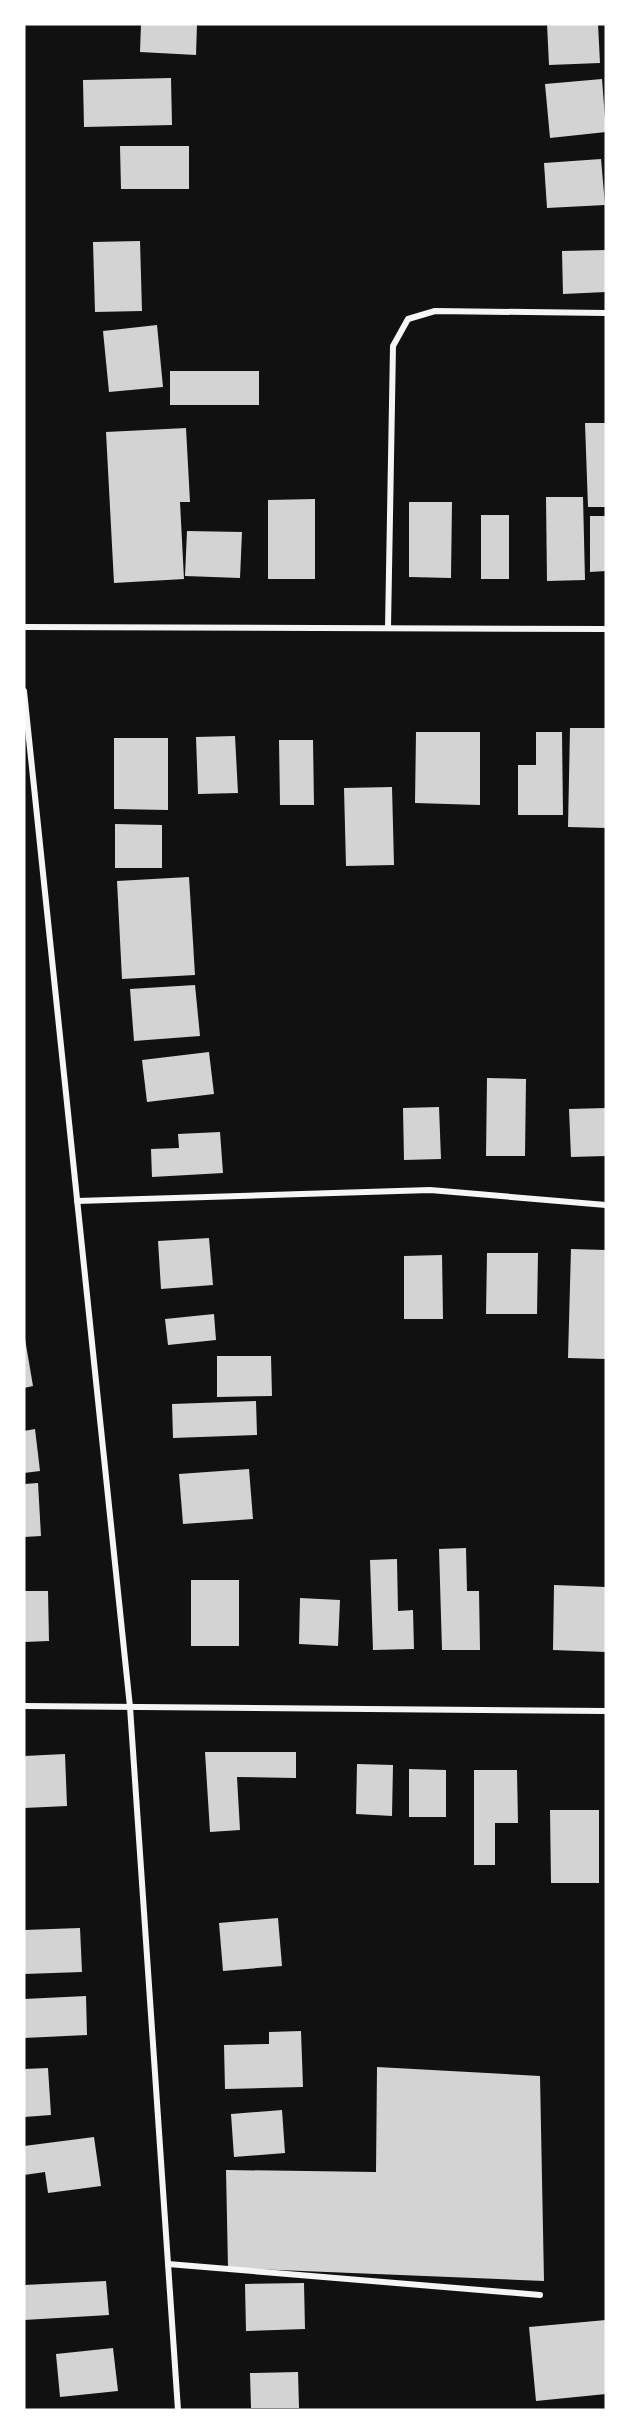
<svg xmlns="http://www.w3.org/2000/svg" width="630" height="2434" font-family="Inter,sans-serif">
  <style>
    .building { fill: #d3d3d3 }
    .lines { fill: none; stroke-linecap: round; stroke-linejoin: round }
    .minor { stroke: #f5f5f5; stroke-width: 6 }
  </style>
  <rect width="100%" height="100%" fill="#111"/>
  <g class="building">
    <polygon points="141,24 197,24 196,55 140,52"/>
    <polygon points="547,24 598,24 600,63 549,65"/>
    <polygon points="171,78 172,125 84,127 83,80"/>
    <polygon points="602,79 606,132 550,138 545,84"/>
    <polygon points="120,146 189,146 189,189 121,189"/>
    <polygon points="601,159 605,205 547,208 544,163"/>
    <polygon points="140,241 142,311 95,312 93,242"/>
    <polygon points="606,250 606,292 563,294 562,251"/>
    <polygon points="157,325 163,387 109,392 103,331"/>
    <rect x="170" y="371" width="89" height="34"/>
    <polygon points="585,423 606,423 606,507 588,507"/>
    <polygon points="186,428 190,502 180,502 184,579 114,583 106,432"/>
    <polygon points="546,497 583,497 585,580 547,581"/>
    <polygon points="315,499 315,579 268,579 268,500"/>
    <polygon points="409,502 452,502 451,578 409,577"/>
    <rect x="481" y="515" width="28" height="64"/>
    <polygon points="590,516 606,516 606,571 590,572"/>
    <polygon points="187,531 242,532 240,578 185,576"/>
    <polygon points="570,728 606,728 606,828 568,827"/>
    <polygon points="416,732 480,732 480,805 415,803"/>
    <polygon points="536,732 562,732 563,815 518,815 518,765 536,765"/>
    <polygon points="235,736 238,793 198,794 196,737"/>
    <polygon points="114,738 168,738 168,810 114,809"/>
    <polygon points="279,740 313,740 314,805 280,805"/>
    <polygon points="392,787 394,865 346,866 344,788"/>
    <polygon points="115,824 162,825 162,868 115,868"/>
    <polygon points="189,877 195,975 122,979 117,881"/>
    <polygon points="195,985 200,1036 134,1041 130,989"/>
    <polygon points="209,1052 214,1094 147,1102 142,1060"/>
    <polygon points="487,1078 526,1079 525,1156 486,1156"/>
    <polygon points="439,1107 441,1159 404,1160 403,1108"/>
    <polygon points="606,1108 606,1156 571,1157 569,1109"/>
    <polygon points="220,1132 223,1173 152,1177 151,1149 179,1148 178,1134"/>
    <polygon points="209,1238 213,1285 161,1289 158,1241"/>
    <polygon points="571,1249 606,1250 606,1359 568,1358"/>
    <polygon points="487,1253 538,1253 537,1314 486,1314"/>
    <polygon points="442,1255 443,1319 404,1319 404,1256"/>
    <polygon points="214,1314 216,1340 168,1345 165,1319"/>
    <polygon points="24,1333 33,1386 24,1388"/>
    <polygon points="217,1356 271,1356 272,1396 217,1397"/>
    <polygon points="256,1401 257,1435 173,1438 172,1404"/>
    <polygon points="35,1429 40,1471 24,1473 24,1431"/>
    <polygon points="249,1469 253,1519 183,1524 179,1474"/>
    <polygon points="38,1483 41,1536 24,1537 24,1484"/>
    <polygon points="466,1548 467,1591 479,1591 480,1650 442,1650 439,1549"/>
    <polygon points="397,1559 398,1611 413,1610 414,1649 373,1650 370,1560"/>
    <rect x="191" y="1580" width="48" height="66"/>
    <polygon points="554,1585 606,1587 606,1652 553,1650"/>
    <polygon points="24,1591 48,1591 49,1641 24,1642"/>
    <polygon points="300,1598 340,1600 338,1646 299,1644"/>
    <polygon points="205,1752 296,1752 296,1778 237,1777 240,1830 210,1832"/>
    <polygon points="65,1754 67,1806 24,1808 24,1756"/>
    <polygon points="357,1764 393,1765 392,1816 356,1814"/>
    <polygon points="409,1769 446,1770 446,1817 409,1817"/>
    <polygon points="474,1770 517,1770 518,1823 495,1823 495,1865 474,1865"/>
    <polygon points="550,1810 599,1810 599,1883 551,1883"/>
    <polygon points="278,1918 282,1966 223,1971 219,1923"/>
    <polygon points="80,1928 82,1972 24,1974 24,1930"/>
    <polygon points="86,1996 87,2035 24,2038 24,1999"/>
    <polygon points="301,2031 303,2087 225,2089 224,2045 269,2044 269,2032"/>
    <polygon points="377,2067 540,2076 544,2281 228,2268 226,2170 376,2172"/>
    <polygon points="48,2068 51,2115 24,2117 24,2069"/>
    <polygon points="282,2110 285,2153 234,2157 231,2114"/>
    <polygon points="94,2137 101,2186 48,2193 45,2172 24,2175 24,2146"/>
    <polygon points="106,2281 109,2315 24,2320 24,2285"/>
    <polygon points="304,2283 305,2329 246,2331 245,2284"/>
    <polygon points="606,2320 606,2394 536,2401 529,2327"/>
    <polygon points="113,2348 118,2391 60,2397 56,2354"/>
    <polygon points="298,2372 299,2408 251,2408 250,2373"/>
  </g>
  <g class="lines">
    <g class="minor">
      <polyline points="24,627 606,629"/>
      <polyline points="388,628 393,346 408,319 435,311 606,313"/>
      <polyline points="24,691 130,1707 178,2410"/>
      <polyline points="77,1201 430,1190 606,1205"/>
      <polyline points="24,1706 606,1711"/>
      <polyline points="168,2264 540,2295"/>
    </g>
  </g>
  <rect width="630" height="2434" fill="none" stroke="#ffffff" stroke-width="51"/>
</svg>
